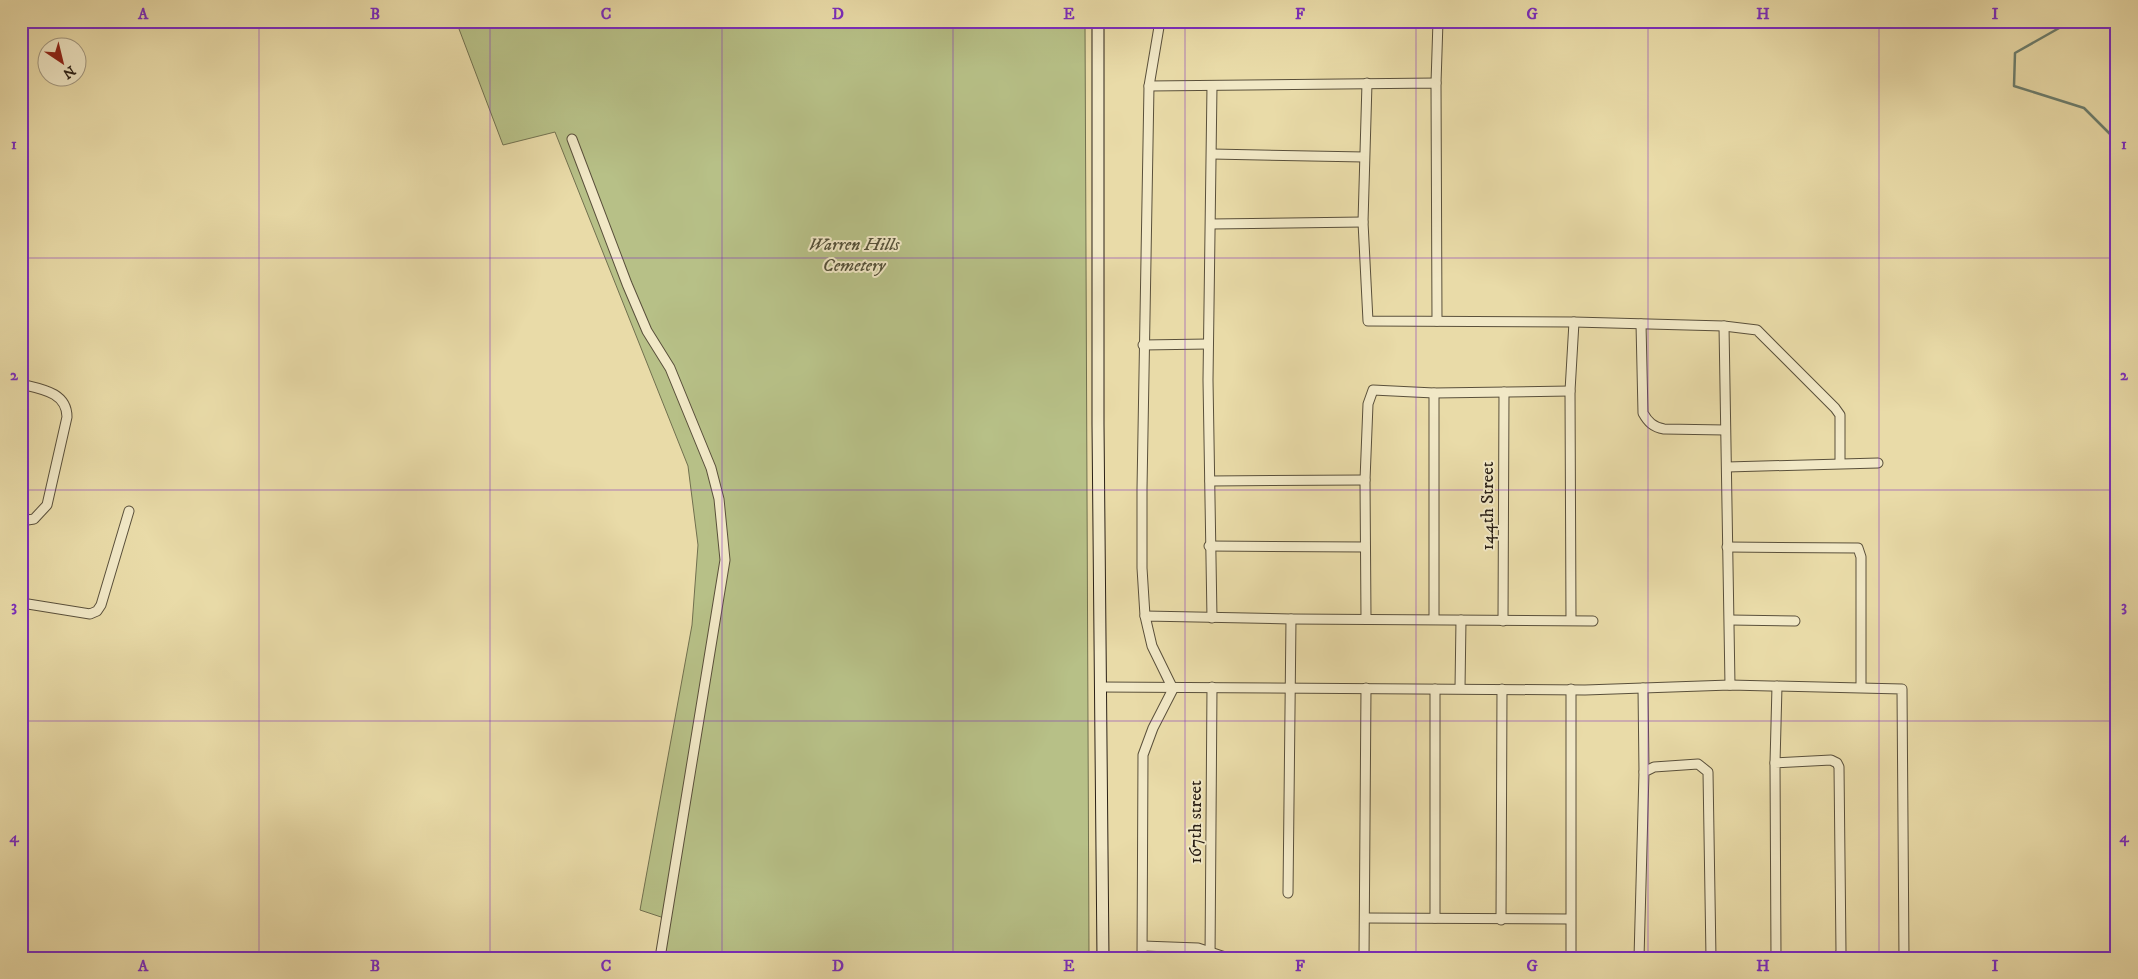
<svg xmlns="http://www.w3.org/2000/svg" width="2138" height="979" font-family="'IM FELL DW Pica',serif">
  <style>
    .green { fill: #b7c087; stroke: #71704f }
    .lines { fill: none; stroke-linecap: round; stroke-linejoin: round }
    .stream { stroke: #6c7d6d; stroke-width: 2.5 }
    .street-casing { stroke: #5a503b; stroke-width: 11 }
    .secondary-casing { stroke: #2b2117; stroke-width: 13 }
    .street { stroke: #f1e8c6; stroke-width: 9 }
    .secondary { stroke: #f1e8c6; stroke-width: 11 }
    .grid { fill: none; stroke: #7b2cbf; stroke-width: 1; stroke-opacity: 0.55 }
    .labels { text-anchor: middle; stroke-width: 4; stroke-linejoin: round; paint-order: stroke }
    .park-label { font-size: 18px; font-style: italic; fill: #555139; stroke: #f1e8c6 }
    .street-label { font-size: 18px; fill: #2b2117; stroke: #f1e8c6 }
    .neatline { fill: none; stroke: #7b2cbf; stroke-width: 2 }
    .grid-label { font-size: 16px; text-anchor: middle; font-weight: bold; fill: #7b2cbf }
  </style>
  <rect width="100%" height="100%" fill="#e9dba8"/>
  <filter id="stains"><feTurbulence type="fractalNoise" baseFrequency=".004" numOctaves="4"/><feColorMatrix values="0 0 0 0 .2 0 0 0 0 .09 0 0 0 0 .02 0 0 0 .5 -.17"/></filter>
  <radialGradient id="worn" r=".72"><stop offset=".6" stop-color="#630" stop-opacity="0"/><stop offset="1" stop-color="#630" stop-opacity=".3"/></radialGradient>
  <polygon class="green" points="456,21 1085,21 1089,958 661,958 667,919 640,910 692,625 698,545 688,466 555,132 503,145"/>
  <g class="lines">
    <polyline class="stream" points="2096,21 2092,25 2068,23 2015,53 2014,86 2084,108 2117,141"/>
    <g class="street-casing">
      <g id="street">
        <polyline points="1367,83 1363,222 1368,321 1574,322 1724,326 1757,330 1835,408 1840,415 1840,463"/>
        <polyline points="1436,83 1438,21"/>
        <polyline points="1149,86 1436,83 1437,321"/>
        <polyline points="572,139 627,284 647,331 670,368 711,468 719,499 725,560 660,958"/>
        <polyline points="1212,154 1364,157"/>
        <polyline points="1211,224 1363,222"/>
        <path d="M1641 324 1643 413C1648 422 1653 427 1664 429L1725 430"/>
        <polyline points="1724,326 1730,685"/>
        <polyline points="1143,345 1208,344"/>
        <path d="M21 384C41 389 67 392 67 417L47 505 34 519 21 521"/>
        <polyline points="1727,467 1878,463"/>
        <polyline points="1210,481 1365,480"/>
        <polyline points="1209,546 1365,547"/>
        <polyline points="1727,547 1858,548 1861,557 1861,687"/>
        <polyline points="21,605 28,604 90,614 97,611 101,605 129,511"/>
        <polyline points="1145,616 1142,568 1142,489 1149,86 1160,21"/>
        <polyline points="1212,618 1208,380 1212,86"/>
        <polyline points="1366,618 1365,480 1368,404 1373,390 1434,393 1570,391"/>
        <polyline points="1434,619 1434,393"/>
        <polyline points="1571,620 1570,391 1574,322"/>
        <polyline points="1730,620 1795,621"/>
        <polyline points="1503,621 1504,392"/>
        <polyline points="1100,687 1585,690 1730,685 1902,689 1904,958"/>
        <polyline points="1460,688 1461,620"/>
        <polyline points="1643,688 1644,772"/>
        <polyline points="1435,689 1435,918"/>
        <polyline points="1775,763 1777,686"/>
        <polyline points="1288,893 1291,619"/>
        <polyline points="1366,918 1570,919"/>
        <polyline points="1501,920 1502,689"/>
        <polyline points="1143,946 1198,948 1228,958"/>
        <polyline points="1142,958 1143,755 1153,728 1173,689 1152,646 1145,616 1291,619 1593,621"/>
        <polyline points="1210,958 1212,687"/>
        <polyline points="1277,958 1364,957"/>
        <polyline points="1364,958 1366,688"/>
        <polyline points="1571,958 1571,689"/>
        <polyline points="1639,958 1644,772 1654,767 1698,764 1708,772 1711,958"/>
        <polyline points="1776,958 1775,763 1831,760 1837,763 1839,767 1841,952 1837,958"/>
      </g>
    </g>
    <g class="secondary-casing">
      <polyline id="secondary" points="1098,21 1098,424 1103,958"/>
    </g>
    <use href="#street" class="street"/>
    <use href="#secondary" class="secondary"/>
  </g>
  <path class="grid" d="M259 21V958M490 21V958M722 21V958M953 21V958M1185 21V958M1416 21V958M1648 21V958M1879 21V958M21 258H2117M21 490H2117M21 721H2117"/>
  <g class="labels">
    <g class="park-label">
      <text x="854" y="250">Warren Hills<tspan x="854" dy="21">Cemetery</tspan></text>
    </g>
    <g class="street-label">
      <text transform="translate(1487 506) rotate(-90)" y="6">144th Street</text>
      <text transform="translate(1195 822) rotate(-90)" y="6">167th street</text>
    </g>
  </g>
  <rect width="2138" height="979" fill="none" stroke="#e9dba8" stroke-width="55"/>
  <g transform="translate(62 62) rotate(145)"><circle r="24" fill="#f1e8c6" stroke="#a29880"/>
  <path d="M0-4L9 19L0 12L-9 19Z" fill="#8f2418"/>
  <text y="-8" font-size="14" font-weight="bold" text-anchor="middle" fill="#2b2117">N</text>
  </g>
  <rect x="28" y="28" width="2082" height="924" class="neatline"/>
  <g class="grid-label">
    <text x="143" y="19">A</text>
    <text x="375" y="19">B</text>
    <text x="606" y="19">C</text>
    <text x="838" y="19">D</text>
    <text x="1069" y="19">E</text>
    <text x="1300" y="19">F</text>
    <text x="1532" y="19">G</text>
    <text x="1763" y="19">H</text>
    <text x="1995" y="19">I</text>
    <text x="14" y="149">1</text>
    <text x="2124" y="149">1</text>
    <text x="14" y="380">2</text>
    <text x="2124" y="380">2</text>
    <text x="14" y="611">3</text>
    <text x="2124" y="611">3</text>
    <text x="14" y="842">4</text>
    <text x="2124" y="842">4</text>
    <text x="143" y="971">A</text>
    <text x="375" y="971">B</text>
    <text x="606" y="971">C</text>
    <text x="838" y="971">D</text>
    <text x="1069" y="971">E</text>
    <text x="1300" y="971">F</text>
    <text x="1532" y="971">G</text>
    <text x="1763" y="971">H</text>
    <text x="1995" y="971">I</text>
  </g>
  <rect width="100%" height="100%" filter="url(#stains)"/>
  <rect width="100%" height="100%" fill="url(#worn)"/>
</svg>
